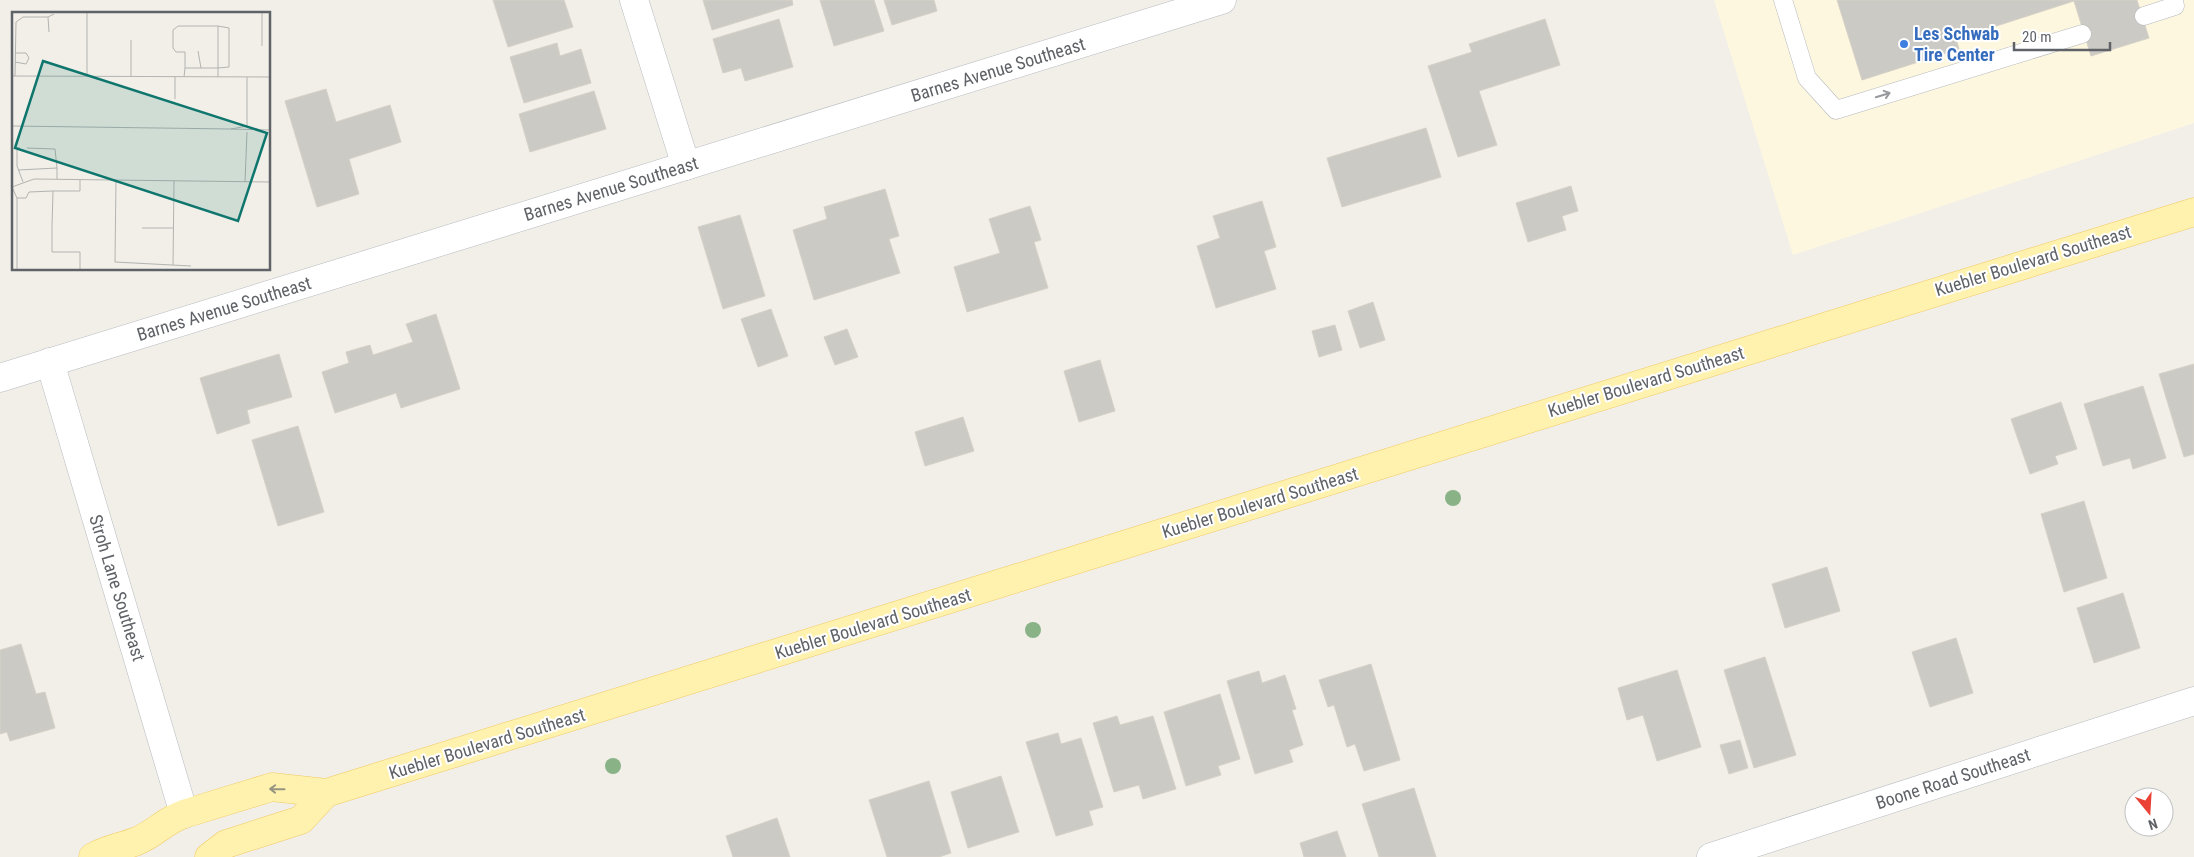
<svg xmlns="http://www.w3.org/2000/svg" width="2194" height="857" font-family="'Roboto Condensed',sans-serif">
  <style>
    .commercial { fill: #fef7e0 }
    .building { fill: #cccac5; stroke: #d6d1c6 }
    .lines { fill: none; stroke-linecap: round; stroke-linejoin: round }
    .lane-casing { stroke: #b5b8bc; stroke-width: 19 }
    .street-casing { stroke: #b5b8bc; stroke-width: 29 }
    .secondary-casing { stroke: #b6babf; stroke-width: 29 }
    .primary-casing { stroke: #f2c960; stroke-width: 29 }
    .lane { stroke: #fff; stroke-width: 18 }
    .street { stroke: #fff; stroke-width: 28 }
    .secondary { stroke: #fff; stroke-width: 28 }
    .primary { stroke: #fff2af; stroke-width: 28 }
    .tree { fill: #89b387 }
    .oneway { stroke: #979a9d }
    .oneway2 { stroke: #979581 }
    .shop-dot { fill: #3f7fe0; stroke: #fff; stroke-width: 2 }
    .labels { text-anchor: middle; stroke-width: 4; stroke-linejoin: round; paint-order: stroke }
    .shop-label { font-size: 18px; font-weight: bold; fill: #366cbe; stroke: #fff; text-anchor: start }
    .street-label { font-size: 18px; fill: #5f6368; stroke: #fff }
    .inset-road { fill: none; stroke: #b3b3b1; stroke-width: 1 }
    .view { fill: #0f766e; fill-opacity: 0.15; stroke: #0f766e; stroke-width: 2.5 }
    .inset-edge { fill: none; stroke: #5f6368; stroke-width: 2.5 }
  </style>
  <rect width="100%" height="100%" fill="#f1efe8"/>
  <polygon class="commercial" points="1714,0 2194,0 2194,123 1793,255"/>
  <g class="building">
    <polygon points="493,0 564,0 573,27 508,47"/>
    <polygon points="703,0 792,0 793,5 712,30"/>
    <polygon points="820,0 874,0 884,31 834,46"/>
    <polygon points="884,0 934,0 937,11 892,25"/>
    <polygon points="1837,0 2137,0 2149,38 2091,56 2074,1 1956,39 1959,49 1862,80"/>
    <polygon points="779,19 793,67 745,81 741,68 723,73 713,39"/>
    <polygon points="1545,19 1560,65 1479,91 1497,145 1458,157 1428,66 1472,52 1469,44"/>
    <polygon points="557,43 560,56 581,49 591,83 524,103 510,57"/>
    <polygon points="326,89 336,122 390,105 401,142 349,159 359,194 317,207 285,101"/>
    <polygon points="594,91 606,129 530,152 519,114"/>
    <polygon points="1426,128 1441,177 1342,207 1327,158"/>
    <polygon points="1571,186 1578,211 1562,216 1566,230 1528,242 1516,203"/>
    <polygon points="885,189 899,236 889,239 900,273 814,300 793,230 827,219 824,207"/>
    <polygon points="1262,201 1276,247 1264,251 1276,289 1216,308 1197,246 1220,238 1213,216"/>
    <polygon points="1030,206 1041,240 1034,242 1048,288 967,312 954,267 1000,253 989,219"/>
    <polygon points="740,215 765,296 723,309 698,227"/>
    <polygon points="1373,302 1385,340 1360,348 1348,311"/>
    <polygon points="771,309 788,356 758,367 741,319"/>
    <polygon points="436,314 460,389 401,408 396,393 335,413 322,372 349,363 346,352 370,345 373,355 413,342 406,324"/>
    <polygon points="1335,325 1342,350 1319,357 1312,331"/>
    <polygon points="847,329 858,357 835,365 824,337"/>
    <polygon points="279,354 292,397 247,410 250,423 217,434 200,378"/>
    <polygon points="1100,360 1115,411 1079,422 1064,371"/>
    <polygon points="2194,364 2194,454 2184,457 2159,374"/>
    <polygon points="2143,386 2166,458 2133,469 2130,458 2103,466 2084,404"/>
    <polygon points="2061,402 2077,449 2055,456 2058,464 2030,474 2011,419"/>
    <polygon points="963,417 974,451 925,466 915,432"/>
    <polygon points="298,426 324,512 278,526 252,440"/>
    <polygon points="2084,501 2107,578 2064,592 2041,514"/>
    <polygon points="1827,567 1840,611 1785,628 1772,584"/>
    <polygon points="2123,593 2140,648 2094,663 2077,608"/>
    <polygon points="1956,638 1973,693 1930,707 1912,652"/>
    <polygon points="21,644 36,694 45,692 55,728 10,741 7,732 0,734 0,650"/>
    <polygon points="1765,657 1796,755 1754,768 1724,670"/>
    <polygon points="1371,664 1400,760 1364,771 1355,744 1347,747 1334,705 1328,707 1319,680"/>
    <polygon points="1677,670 1701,747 1657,761 1643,715 1627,720 1618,688"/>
    <polygon points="1259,671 1262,683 1285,675 1296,709 1292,710 1303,745 1289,750 1293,762 1255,774 1227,681"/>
    <polygon points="1220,694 1240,759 1218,766 1221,775 1186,786 1164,712"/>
    <polygon points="1117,716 1120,725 1153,716 1176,789 1143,799 1139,785 1114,792 1093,723"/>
    <polygon points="1058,733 1061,744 1081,738 1103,807 1089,811 1093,825 1056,836 1026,742"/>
    <polygon points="1740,740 1748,768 1729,774 1720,745"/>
    <polygon points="1001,776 1019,832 968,848 951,792"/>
    <polygon points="929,781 951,853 939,857 887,857 869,800"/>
    <polygon points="1414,788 1436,857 1379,857 1362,804"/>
    <polygon points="777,818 790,857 733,857 726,836"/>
    <polygon points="1337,831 1346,857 1304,857 1300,843"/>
  </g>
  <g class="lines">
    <g class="lane-casing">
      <g id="lane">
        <polyline points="1783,0 1807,78 1836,110 2082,34"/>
        <polyline points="2144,16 2175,6 2174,0"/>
      </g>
    </g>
    <g class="street-casing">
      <polyline id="street" points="634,0 686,166"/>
    </g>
    <g class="secondary-casing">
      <g id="secondary">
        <polyline points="50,362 184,814"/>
        <polyline points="0,378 1222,0"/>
        <polyline points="1711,857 2194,701"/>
      </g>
    </g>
    <g class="primary-casing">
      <g id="primary">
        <path d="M93 857C107 849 122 847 137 841 154 834 166 820 184 814L272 787 326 793 2194 212"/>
        <polyline points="209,857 226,844 301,820 326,793"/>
      </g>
    </g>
    <use href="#lane" class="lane"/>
    <use href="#street" class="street"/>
    <use href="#secondary" class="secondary"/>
    <use href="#primary" class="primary"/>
  </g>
  <g class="tree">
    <circle cx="1453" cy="498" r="8"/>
    <circle cx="1033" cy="630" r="8"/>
    <circle cx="613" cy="766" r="8"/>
  </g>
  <defs><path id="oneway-shaft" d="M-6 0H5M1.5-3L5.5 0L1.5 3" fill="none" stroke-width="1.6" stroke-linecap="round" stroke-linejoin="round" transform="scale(1.25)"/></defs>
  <use class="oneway" href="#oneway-shaft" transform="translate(1883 95) rotate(-17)"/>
  <use class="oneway2" href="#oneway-shaft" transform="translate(277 789) rotate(-179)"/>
  <circle class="shop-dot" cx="1904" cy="44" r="5"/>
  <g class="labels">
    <g class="shop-label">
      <text x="1914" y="40">Les Schwab<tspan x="1914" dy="21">Tire Center</tspan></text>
    </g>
    <g class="street-label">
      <text transform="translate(998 70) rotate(-17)" y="6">Barnes Avenue Southeast</text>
      <text transform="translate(611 189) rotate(-17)" y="6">Barnes Avenue Southeast</text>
      <text transform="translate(2033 261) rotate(-17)" y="6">Kuebler Boulevard Southeast</text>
      <text transform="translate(224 309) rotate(-17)" y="6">Barnes Avenue Southeast</text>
      <text transform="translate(1646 382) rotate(-17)" y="6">Kuebler Boulevard Southeast</text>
      <text transform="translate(1260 503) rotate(-17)" y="6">Kuebler Boulevard Southeast</text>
      <text transform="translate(117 588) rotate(73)" y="6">Stroh Lane Southeast</text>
      <text transform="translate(873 624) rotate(-17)" y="6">Kuebler Boulevard Southeast</text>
      <text transform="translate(487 744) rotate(-17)" y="6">Kuebler Boulevard Southeast</text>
      <text transform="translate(1953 779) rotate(-18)" y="6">Boone Road Southeast</text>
    </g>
  </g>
  <g transform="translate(12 12)">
    <rect width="258" height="258" fill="#f1efe8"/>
    <path class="inset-road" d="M75 0V65M36 5 37 20M250 34V0M186 39 189 56M3 41H14L17 46 14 52 3 50M173 56V40H164L161 36V18L166 14H206V56L217 55V16L206 14M0 64 258 65M3 64 4 10 11 5H36L42 2M119 65V28M172 65 173 56H206V65M163 87V65M0 114 219 117 235 114 248 118M235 114V65M219 117 258 118M8 136H5V154L11 170M15 136 43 137 45 156M6 158 45 156V167M104 168 103 250 179 254M233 170 235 120M0 175 22 167 258 170M0 175 5 186V257M5 186H14L17 180 41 179M130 216H161M161 253 162 169M68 257V240H40V214L41 179H68V168"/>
    <path class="view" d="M31 49 255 121 226 209 3 136Z"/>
    <rect width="258" height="258" class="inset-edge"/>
  </g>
  <g transform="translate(2149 812) rotate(162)"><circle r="24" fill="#ffffff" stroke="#bfc1c3"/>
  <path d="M0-4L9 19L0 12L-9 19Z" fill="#ea4335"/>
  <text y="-8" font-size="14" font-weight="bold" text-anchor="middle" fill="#5f6368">N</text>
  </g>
  <path d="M2014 42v8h96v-8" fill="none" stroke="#5f6368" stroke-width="2.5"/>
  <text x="2022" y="42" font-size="15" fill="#5f6368" stroke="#ffffff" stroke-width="4" paint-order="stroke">20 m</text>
</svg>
